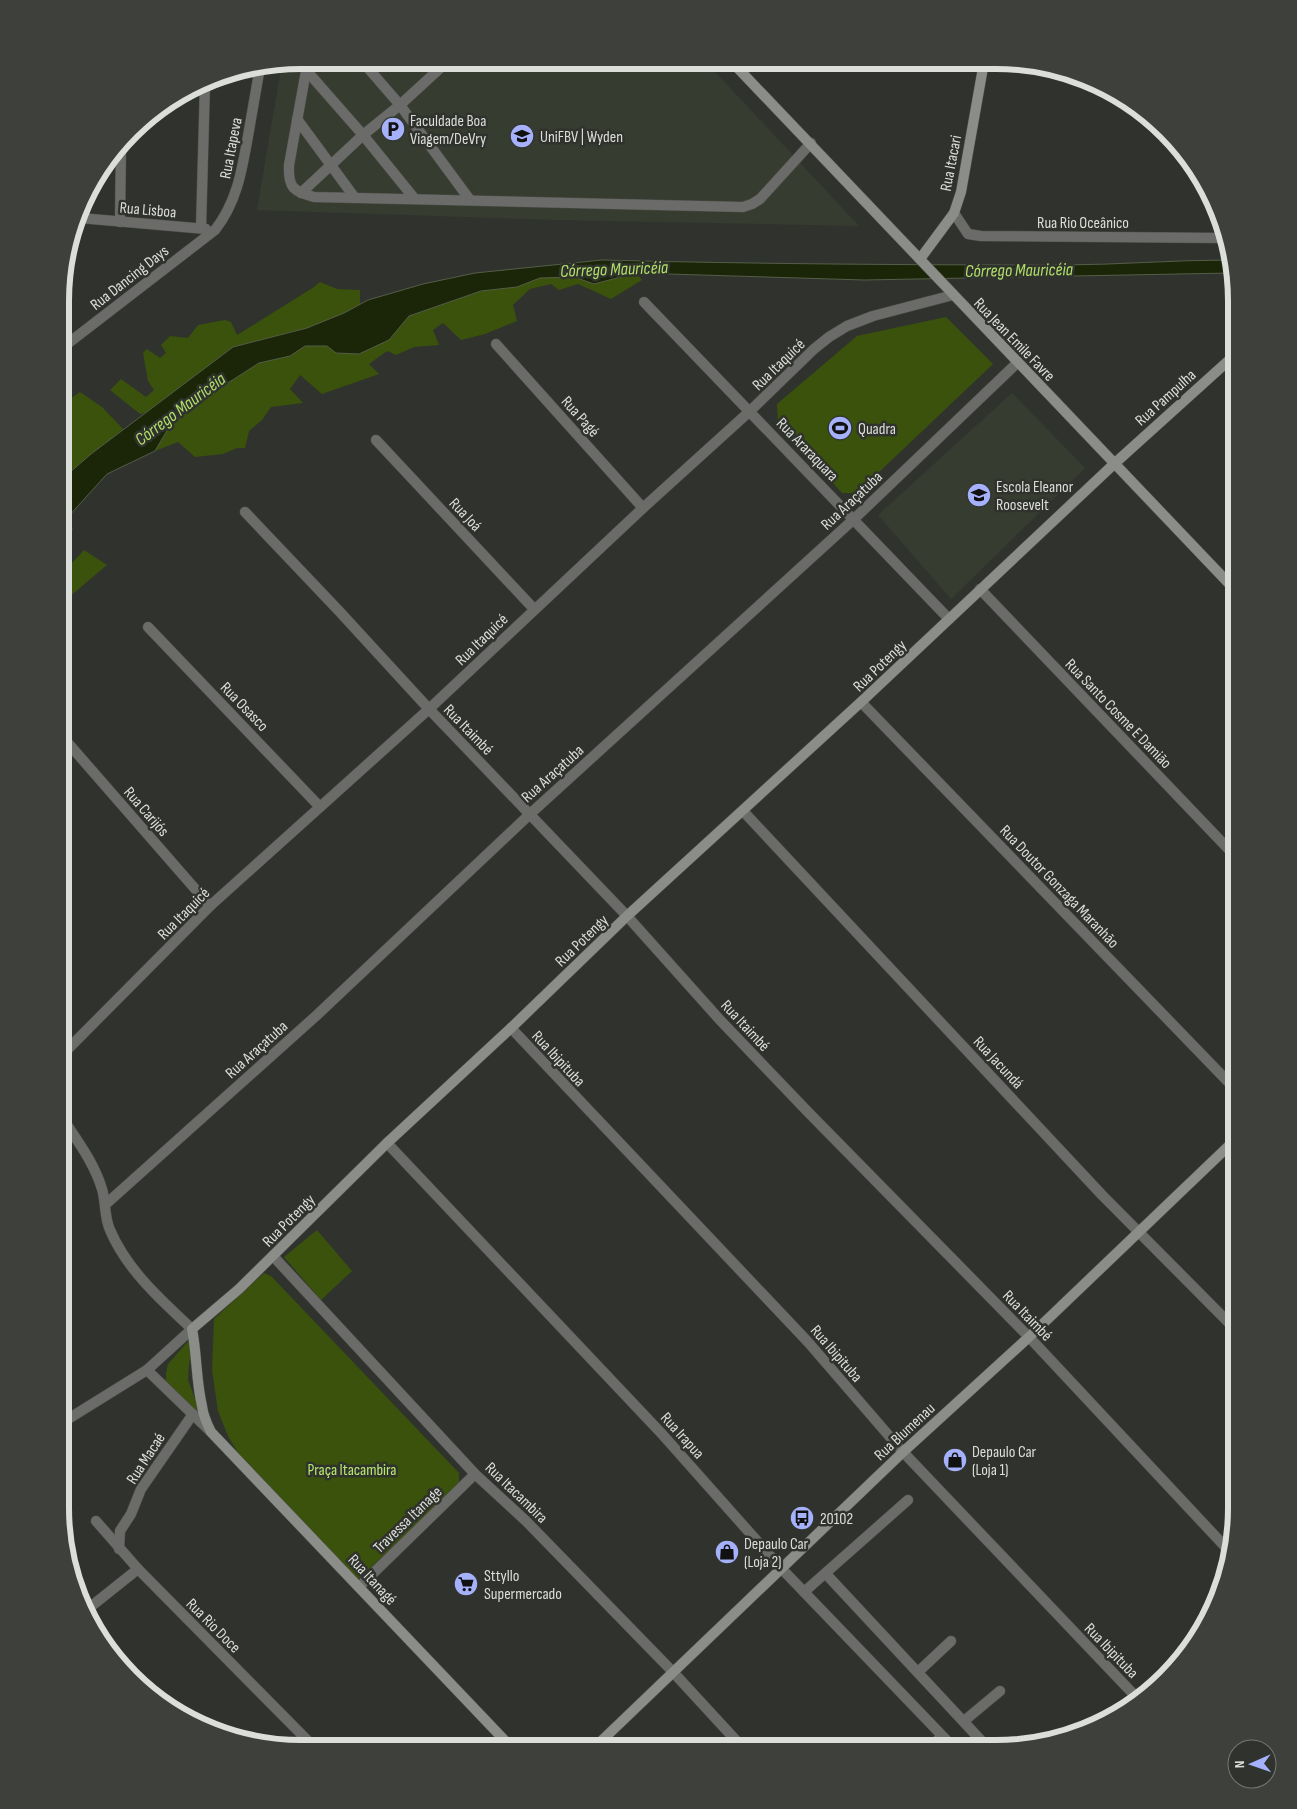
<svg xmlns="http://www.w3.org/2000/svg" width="1297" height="1809" font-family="'Sofia Sans Condensed',sans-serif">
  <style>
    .built { fill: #373c30 }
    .green { fill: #3a520b }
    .water { fill: #1b2609; stroke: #555d48 }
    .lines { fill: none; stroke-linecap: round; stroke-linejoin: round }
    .service-casing { stroke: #4c4e49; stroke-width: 11 }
    .pedestrian-casing { stroke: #4c4e49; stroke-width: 11 }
    .minor-casing { stroke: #4c4e49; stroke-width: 11 }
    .secondary-casing { stroke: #4c4e49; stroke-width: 11 }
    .service { stroke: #6b6c69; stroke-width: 10 }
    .pedestrian { stroke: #6b6c69; stroke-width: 10 }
    .minor { stroke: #6b6c69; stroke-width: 10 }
    .secondary { stroke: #8b8d88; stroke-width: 10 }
    .labels { text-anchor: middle; stroke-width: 5; stroke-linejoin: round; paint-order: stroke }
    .poi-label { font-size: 16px; fill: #dcdeda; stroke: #30332d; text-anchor: start }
    .street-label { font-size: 16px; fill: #dcdeda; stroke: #30332d }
    .park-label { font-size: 16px; fill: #b9e871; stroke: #30332d }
    .water-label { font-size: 18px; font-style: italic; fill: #b1df69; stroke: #30332d }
    .rim { fill: none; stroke: #dcdeda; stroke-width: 6 }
  </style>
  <rect width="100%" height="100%" fill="#30332d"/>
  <g class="built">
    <polygon points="301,60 705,61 859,226 558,220 257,210 282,63"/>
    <polygon points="1012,393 1085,468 951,599 878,515"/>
  </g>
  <g class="green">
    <polygon points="636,273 642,280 611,299 578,284 559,290 551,284 530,289 513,305 517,321 485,334 461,340 443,323 433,330 439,345 414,347 396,355 387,351 369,364 379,374 322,394 300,375 290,389 303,403 271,407 262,420 249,431 245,448 237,448 223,454 195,457 178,442 155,451 175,417 259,363 290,356 305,346 327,346 389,340 409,316 481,291 517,287 540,278 574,277 594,284"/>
    <polygon points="320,282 337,289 360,290 360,305 344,313 307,328 233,347 145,413 140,414 110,390 121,379 146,397 154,390 148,381 143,353 147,349 160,358 166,353 161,345 170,336 188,338 198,325 225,320 231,322 237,335 314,287"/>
    <polygon points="946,317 993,364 857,493 842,493 778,421 777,404 857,336"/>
    <polygon points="80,392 102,407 123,429 62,479 62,446 70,439 62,424 62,413 69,407 70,399"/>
    <polygon points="84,550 107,565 62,603 62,572 64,563 72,563"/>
    <polygon points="317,1230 352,1271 321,1300 284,1257"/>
    <polygon points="264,1273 271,1276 459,1473 459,1485 355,1582 248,1470 228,1436 218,1411 212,1370 214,1319"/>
    <polygon points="191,1338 193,1348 189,1364 188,1380 197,1404 201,1419 166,1383 166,1373 168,1364"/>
  </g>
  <path class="water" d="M602 260C755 264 908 265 1061 265 1116 265 1172 260 1228 260L1231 273 864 280 636 273 594 284 574 277 540 278 517 287 481 291 409 316 389 340 359 354 336 353 327 346H305L290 356 259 363 175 417 155 451 107 474 67 518 72 529 62 572V479L91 454 233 347 307 328 344 313 368 300 423 284 475 273Z"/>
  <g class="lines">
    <g class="service-casing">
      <g id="service">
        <path d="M308 60 289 165C288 188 293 191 314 197L743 207 752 204 760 199 811 143"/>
        <polyline points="361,60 400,105 470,200"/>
        <polyline points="306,70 363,135 414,198"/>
        <polyline points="297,119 355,198"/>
        <polyline points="301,193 363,135 400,105 449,60"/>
        <polyline points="826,1574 989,1749"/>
        <polyline points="804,1592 908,1500"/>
        <polyline points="918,1672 951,1641"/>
        <polyline points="964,1721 1000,1691"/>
      </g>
    </g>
    <g class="pedestrian-casing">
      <g id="pedestrian">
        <polyline points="119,1549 120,1531 131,1514 141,1489 193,1414"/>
        <polyline points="84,1612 138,1569"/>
      </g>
    </g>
    <g class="minor-casing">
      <g id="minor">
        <polyline points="954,213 968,234 981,236 1222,238"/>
        <polyline points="80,218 206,229"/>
        <polyline points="120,222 121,145"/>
        <polyline points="201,228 205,83"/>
        <polyline points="644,302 949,619"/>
        <polyline points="496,344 643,508"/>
        <path d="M62 348 215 230C237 202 242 170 248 136 252 113 256 90 260 67"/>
        <polyline points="376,440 534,609"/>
        <polyline points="245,512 339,611 429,709 627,916 720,1020 808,1112 1029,1337 1231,1553"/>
        <polyline points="980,589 1237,858"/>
        <polyline points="148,627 320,807"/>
        <polyline points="861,702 1237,1091"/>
        <polyline points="61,735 210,906"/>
        <polyline points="743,811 1102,1195 1237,1331"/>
        <polyline points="511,1028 808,1342 903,1452 1139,1700"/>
        <polyline points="61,1056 210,906 429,709 643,508 750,411 814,349 829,337 847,326 873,316 953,295"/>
        <polyline points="387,1143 662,1434 781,1568 955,1749"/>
        <polyline points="106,1204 317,1015 530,814 854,519 1017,363"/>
        <polyline points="273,1256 475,1474 526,1521 673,1672 743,1748"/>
        <polyline points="147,1370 210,1431"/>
        <path d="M60 1424 147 1370 192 1329C161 1300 127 1270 110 1230 104 1217 106 1202 102 1189 94 1162 76 1139 61 1116"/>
        <polyline points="96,1521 138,1569 314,1747"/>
        <polyline points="359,1587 475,1474"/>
        <polyline points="928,1749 942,1736"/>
      </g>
    </g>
    <g class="secondary-casing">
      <g id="secondary">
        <polyline points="731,61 1237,592"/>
        <polyline points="920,259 954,213 961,192 984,62"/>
        <path d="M512 1748 211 1432C207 1424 203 1415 202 1406 196 1381 197 1354 192 1329L239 1289 387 1143 511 1028 627 916 861 702 1114 464 1237 353"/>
        <polyline points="594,1748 903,1452 1029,1337 1237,1138"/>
      </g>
    </g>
    <use href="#service" class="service"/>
    <use href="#pedestrian" class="pedestrian"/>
    <use href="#minor" class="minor"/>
    <use href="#secondary" class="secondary"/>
  </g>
  <defs>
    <g id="parking-disc" transform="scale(1.25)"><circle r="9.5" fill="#a6b1fc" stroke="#30332d"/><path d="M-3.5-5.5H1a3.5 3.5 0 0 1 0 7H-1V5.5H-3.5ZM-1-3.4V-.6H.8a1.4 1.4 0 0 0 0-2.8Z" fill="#111"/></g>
    <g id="university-disc" transform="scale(1.25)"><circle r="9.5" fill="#a6b1fc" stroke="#30332d"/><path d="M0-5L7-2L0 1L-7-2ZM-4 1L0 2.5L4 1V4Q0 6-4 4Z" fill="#111"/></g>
    <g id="stadium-disc" transform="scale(1.25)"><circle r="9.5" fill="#a6b1fc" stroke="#30332d"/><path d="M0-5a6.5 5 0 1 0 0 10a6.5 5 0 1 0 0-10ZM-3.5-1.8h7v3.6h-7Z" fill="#111"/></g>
    <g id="school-disc" transform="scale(1.25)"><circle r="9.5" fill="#a6b1fc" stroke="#30332d"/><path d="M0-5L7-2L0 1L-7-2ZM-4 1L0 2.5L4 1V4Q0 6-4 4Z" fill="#111"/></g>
    <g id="shop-disc" transform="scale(1.25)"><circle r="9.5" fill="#a6b1fc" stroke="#30332d"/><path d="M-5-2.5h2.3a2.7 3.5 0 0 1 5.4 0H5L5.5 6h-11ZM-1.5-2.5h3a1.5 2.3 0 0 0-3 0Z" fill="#111"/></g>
    <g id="bus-disc" transform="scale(1.25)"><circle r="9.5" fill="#a6b1fc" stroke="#30332d"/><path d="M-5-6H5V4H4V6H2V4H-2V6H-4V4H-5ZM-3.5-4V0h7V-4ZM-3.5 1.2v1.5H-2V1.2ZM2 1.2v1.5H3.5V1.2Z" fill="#111"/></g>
    <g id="supermarket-disc" transform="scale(1.25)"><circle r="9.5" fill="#a6b1fc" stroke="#30332d"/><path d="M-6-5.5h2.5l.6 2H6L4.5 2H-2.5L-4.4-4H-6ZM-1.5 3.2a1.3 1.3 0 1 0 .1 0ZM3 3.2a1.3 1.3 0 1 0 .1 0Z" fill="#111"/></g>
  </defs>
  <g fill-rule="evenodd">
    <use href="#parking-disc" x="393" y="129"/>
    <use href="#university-disc" x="522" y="136"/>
    <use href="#stadium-disc" x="840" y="428"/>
    <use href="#school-disc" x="979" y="495"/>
    <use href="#shop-disc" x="955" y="1460"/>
    <use href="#bus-disc" x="802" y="1518"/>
    <use href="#shop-disc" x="727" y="1552"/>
    <use href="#supermarket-disc" x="466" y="1584"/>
  </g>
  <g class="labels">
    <g class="poi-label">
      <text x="410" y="126">Faculdade Boa<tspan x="410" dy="18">Viagem/DeVry</tspan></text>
      <text x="540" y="142">UniFBV | Wyden</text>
      <text x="858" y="434">Quadra</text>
      <text x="996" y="492">Escola Eleanor<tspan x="996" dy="18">Roosevelt</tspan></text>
      <text x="972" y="1457">Depaulo Car<tspan x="972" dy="18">(Loja 1)</tspan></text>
      <text x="820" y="1524">20102</text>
      <text x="744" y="1549">Depaulo Car<tspan x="744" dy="18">(Loja 2)</tspan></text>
      <text x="484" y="1581">Sttyllo<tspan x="484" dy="18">Supermercado</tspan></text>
    </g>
    <g class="street-label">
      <text transform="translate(230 148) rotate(-79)" y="6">Rua Itapeva</text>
      <text transform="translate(950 163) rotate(-79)" y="6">Rua Itacari</text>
      <text transform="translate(148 209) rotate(5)" y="6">Rua Lisboa</text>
      <text x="1083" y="228">Rua Rio Oceânico</text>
      <text transform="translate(129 277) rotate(-38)" y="6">Rua Dancing Days</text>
      <text transform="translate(1015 339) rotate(46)" y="6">Rua Jean Emile Favre</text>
      <text transform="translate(778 364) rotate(-44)" y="6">Rua Itaquicé</text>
      <text transform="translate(1165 397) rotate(-42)" y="6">Rua Pampulha</text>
      <text transform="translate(581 416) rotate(48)" y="6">Rua Pagé</text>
      <text transform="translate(808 449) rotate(46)" y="6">Rua Araraquara</text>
      <text transform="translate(851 500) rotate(-43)" y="6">Rua Araçatuba</text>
      <text transform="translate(466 514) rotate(47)" y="6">Rua Joá</text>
      <text transform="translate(481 639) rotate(-44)" y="6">Rua Itaquicé</text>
      <text transform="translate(879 665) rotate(-44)" y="6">Rua Potengy</text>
      <text transform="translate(245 706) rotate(46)" y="6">Rua Osasco</text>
      <text transform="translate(1119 713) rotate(46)" y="6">Rua Santo Cosme E Damião</text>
      <text transform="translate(469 729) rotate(46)" y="6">Rua Itaimbé</text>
      <text transform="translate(552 773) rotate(-42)" y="6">Rua Araçatuba</text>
      <text transform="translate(147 811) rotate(49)" y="6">Rua Carijós</text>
      <text transform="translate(1060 886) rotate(46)" y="6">Rua Doutor Gonzaga Maranhão</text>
      <text transform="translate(183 913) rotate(-45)" y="6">Rua Itaquicé</text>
      <text transform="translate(581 940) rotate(-44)" y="6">Rua Potengy</text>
      <text transform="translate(746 1025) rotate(47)" y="6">Rua Itaimbé</text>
      <text transform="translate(256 1049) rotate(-42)" y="6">Rua Araçatuba</text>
      <text transform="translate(559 1058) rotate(47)" y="6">Rua Ibipituba</text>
      <text transform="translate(999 1062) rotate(47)" y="6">Rua Jacundá</text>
      <text transform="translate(288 1220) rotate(-45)" y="6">Rua Potengy</text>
      <text transform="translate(1028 1315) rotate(46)" y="6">Rua Itaimbé</text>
      <text transform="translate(837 1353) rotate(49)" y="6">Rua Ibipituba</text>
      <text transform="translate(904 1431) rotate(-43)" y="6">Rua Blumenau</text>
      <text transform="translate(683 1435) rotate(48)" y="6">Rua Irapua</text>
      <text transform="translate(145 1458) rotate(-57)" y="6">Rua Macaé</text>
      <text transform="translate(517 1492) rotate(44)" y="6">Rua Itacambira</text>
      <text transform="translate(407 1519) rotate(-44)" y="6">Travessa Itanage</text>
      <text transform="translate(373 1579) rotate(47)" y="6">Rua Itanagé</text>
      <text transform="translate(214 1625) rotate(45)" y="6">Rua Rio Doce</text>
      <text transform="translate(1112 1650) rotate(46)" y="6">Rua Ibipituba</text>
    </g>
    <g class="park-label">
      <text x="352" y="1475">Praça Itacambira</text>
    </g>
    <g class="water-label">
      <text transform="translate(614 269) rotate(-2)" y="6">Córrego Mauricéia</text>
      <text transform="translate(1019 270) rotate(-1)" y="6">Córrego Mauricéia</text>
      <text transform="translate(180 409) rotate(-37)" y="6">Córrego Mauricéia</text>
    </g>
  </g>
  <path d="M0 0H1297V1809H0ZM301 69H996A232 232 0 0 1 1228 301V1508A232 232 0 0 1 996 1740H301A232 232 0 0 1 69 1508V301A232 232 0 0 1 301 69Z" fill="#3e413b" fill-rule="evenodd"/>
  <path class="rim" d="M301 69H996A232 232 0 0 1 1228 301V1508A232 232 0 0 1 996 1740H301A232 232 0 0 1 69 1508V301A232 232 0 0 1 301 69Z"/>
  <g transform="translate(1252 1764) rotate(268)"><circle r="24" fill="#30332d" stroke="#757772"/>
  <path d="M0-4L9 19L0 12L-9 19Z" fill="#a6b1fc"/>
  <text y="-8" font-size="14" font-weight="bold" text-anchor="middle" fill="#dcdeda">N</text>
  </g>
</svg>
